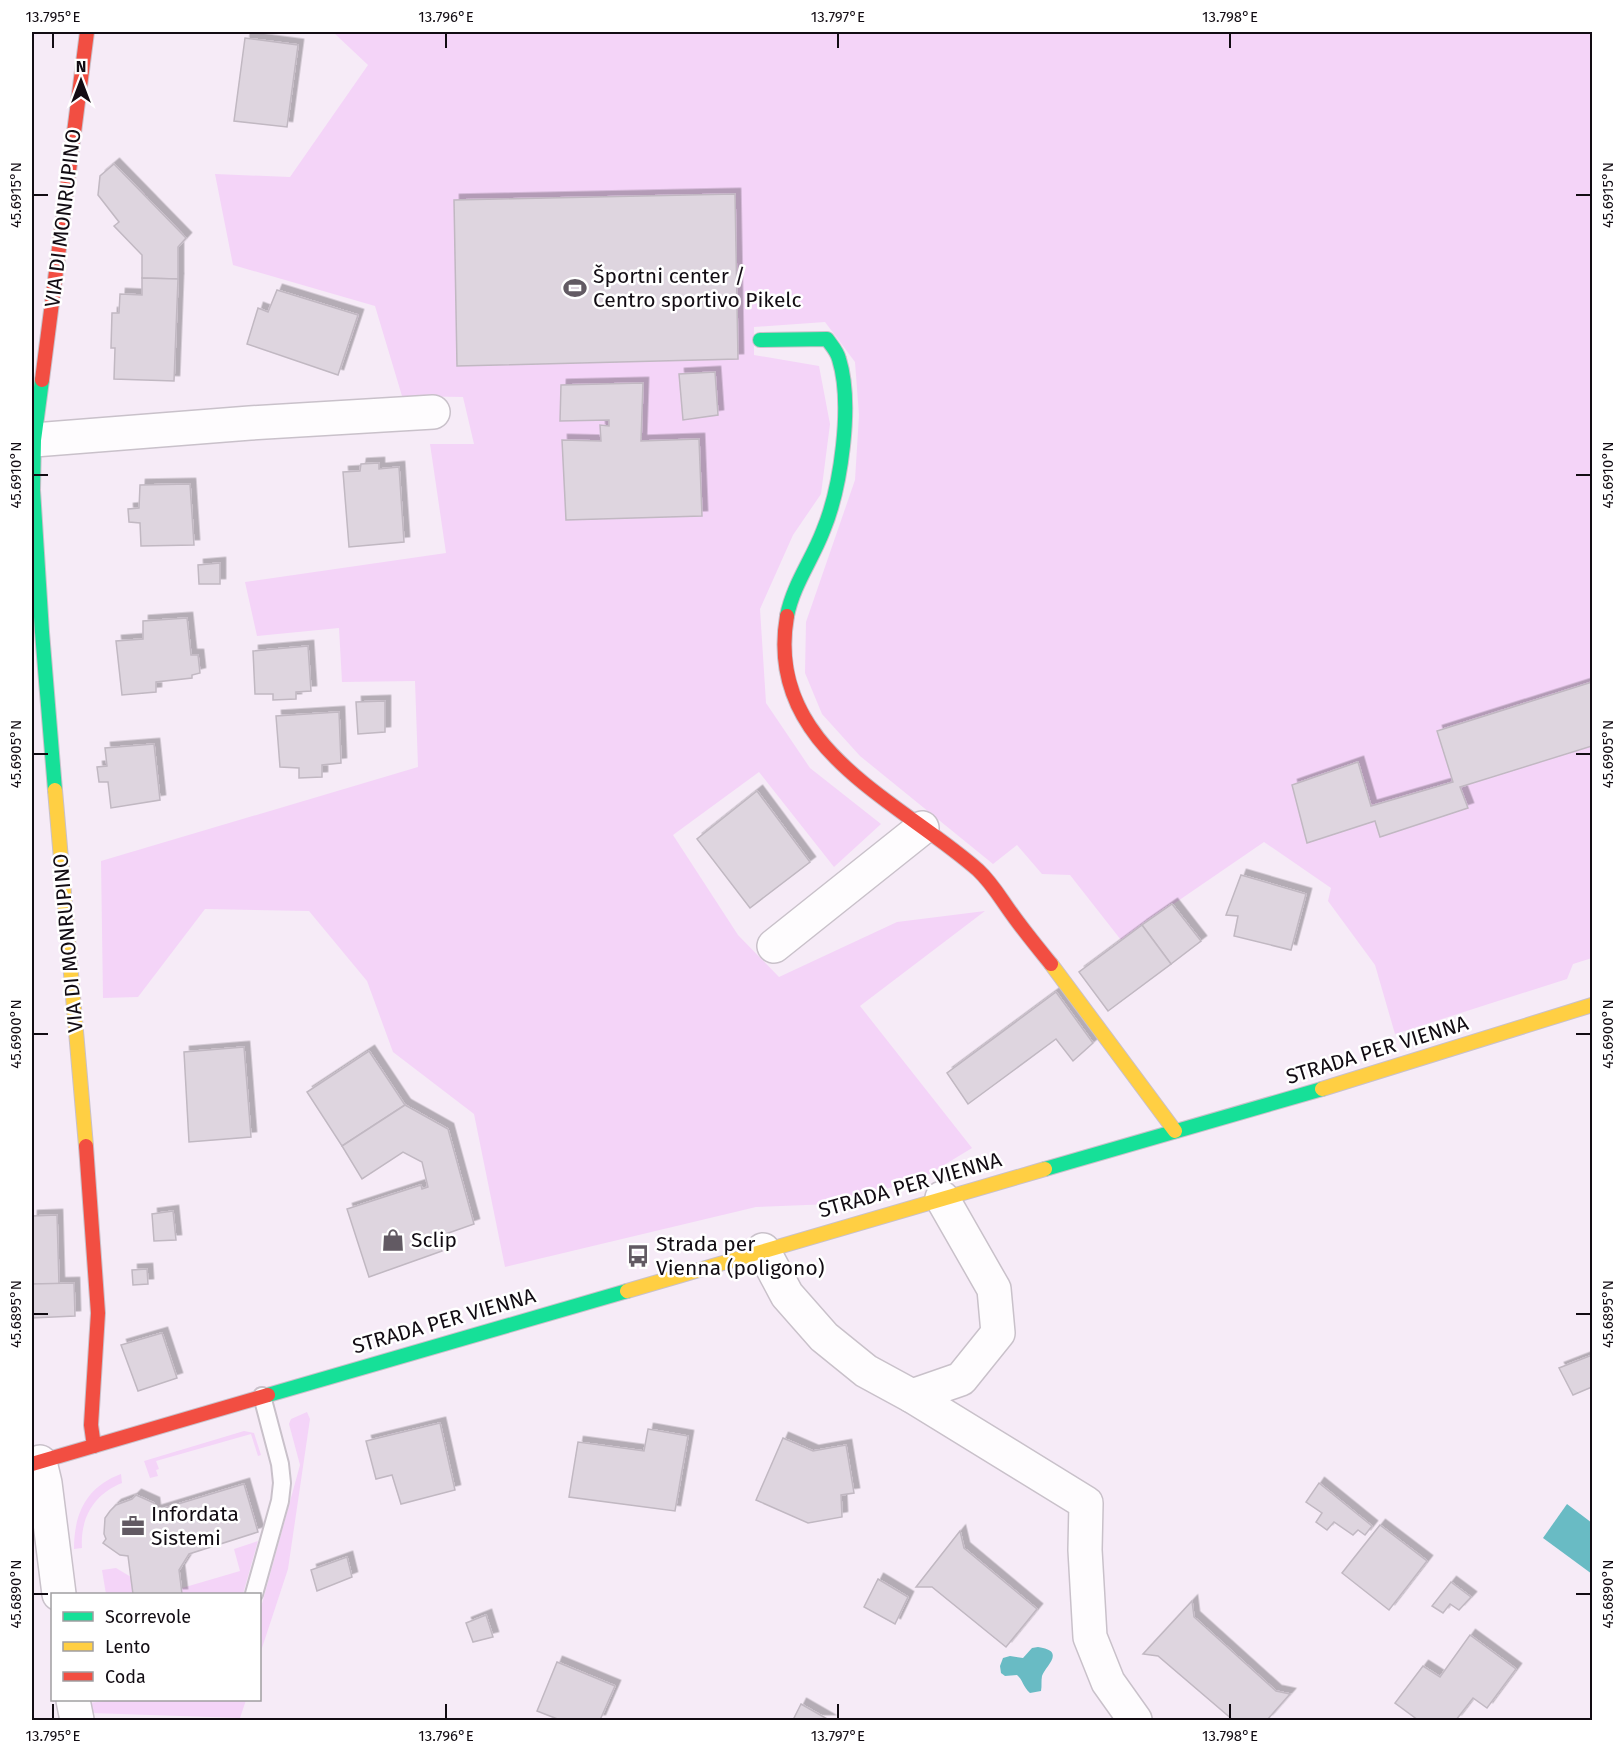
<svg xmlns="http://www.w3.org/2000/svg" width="1624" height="1752" font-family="'Fira Sans',sans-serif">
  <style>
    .green { fill: #f4d4f8 }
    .water { fill: #69bbc4 }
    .building { fill: #ded5df; stroke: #c1b8c2; stroke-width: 1.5; filter: url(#shadow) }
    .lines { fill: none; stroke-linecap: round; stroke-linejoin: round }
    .lane-casing { stroke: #c9c1ca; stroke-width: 20 }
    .street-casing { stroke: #c9c1ca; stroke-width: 36 }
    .fast-casing { stroke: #c9c1ca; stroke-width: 16 }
    .slow-casing { stroke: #c9c1ca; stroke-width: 16 }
    .jam-casing { stroke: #c9c1ca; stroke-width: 16 }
    .lane { stroke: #fefcfe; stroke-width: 16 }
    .street { stroke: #fefcfe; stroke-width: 33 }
    .fast { stroke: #16e098; stroke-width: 14 }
    .slow { stroke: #ffcf43; stroke-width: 14 }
    .jam { stroke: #f24e42; stroke-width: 14 }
    .ticks { fill: none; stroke: #120c13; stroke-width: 2 }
    .labels { text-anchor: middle; stroke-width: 5; stroke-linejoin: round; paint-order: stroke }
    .street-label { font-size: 21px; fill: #120c13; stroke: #fff }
    .poi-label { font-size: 21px; fill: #120c13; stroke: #fff; text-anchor: start }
    .neatline { fill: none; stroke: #120c13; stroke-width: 2 }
    .ticks-label { font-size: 15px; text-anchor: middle; fill: #120c13 }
  </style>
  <defs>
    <filter id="shadow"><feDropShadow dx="5.5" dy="-5.5" stdDeviation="0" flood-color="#0004"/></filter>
  </defs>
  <rect width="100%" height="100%" fill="#f6ebf7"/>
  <g class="green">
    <polygon points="333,32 1592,32 1592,958 1573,964 1567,979 1395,1034 1375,965 1328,901 1331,888 1264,842 1121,940 1070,875 1042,874 1017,845 993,864 860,756 822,714 805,673 806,622 855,480 859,415 855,362 825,322 754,327 754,355 819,366 830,424 821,494 793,535 760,609 766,703 810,768 881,824 834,867 759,772 673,835 738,935 779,977 897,922 985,911 860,1006 972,1148 921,1179 831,1204 756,1207 505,1267 474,1114 393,1052 367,981 309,911 205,909 138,997 103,998 101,861 418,767 415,681 342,682 339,628 257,636 245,582 446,553 430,444 474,444 463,397 402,396 375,306 233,265 215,174 290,177 368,65"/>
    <polygon points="307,1412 310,1419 288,1569 260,1654 260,1611 300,1465 289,1424 291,1419"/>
    <polygon points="244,1431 254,1433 261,1455 258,1456 251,1434 156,1461 159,1469 156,1470 158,1476 150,1478 144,1461"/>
    <path d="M121 1474 122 1483C94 1494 80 1518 82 1548L74 1549C74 1514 86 1487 121 1474Z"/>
    <polygon points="258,1541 243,1594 182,1594 182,1588 240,1571 234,1549"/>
    <polygon points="116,1568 131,1577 133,1594 106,1594 102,1570"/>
    <polygon points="113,1700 246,1700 240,1718 91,1713 89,1703"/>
  </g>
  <g class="water">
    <polygon points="1567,1504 1592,1523 1592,1574 1543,1538"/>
    <path d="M1038 1647C1067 1651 1045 1666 1042 1676 1041 1681 1042 1686 1041 1691L1030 1693C1023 1687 1023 1680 1017 1675L1005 1676 1001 1673 1000 1666 1003 1658 1010 1656 1023 1658 1032 1648Z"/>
  </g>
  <g class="building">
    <polygon points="245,38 298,45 287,127 234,121"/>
    <polygon points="114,164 186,238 178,247 178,279 142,278 142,255 114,226 119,222 98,195 100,176"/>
    <polygon points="735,194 738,359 457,366 454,200"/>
    <polygon points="142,278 178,279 174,381 114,379 115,348 111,348 112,313 119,313 120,294 142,295"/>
    <polygon points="277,290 358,315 338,375 247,344 258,308 268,312"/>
    <polygon points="715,372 718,415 683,420 679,374"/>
    <polygon points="643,383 641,441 699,439 702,516 566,520 562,440 601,441 600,425 609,426 609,420 560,421 561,385"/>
    <polygon points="379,463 379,469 399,467 404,542 349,547 343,472 360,471 361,464"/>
    <polygon points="190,484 194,545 141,546 140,523 129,522 128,509 139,508 140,485"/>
    <polygon points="220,563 220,584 199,584 198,565"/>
    <polygon points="187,618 191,655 198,655 200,673 192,675 192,678 156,682 156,692 122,695 116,641 143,639 143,621"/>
    <polygon points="308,646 311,691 296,692 296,699 273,700 273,694 255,694 253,651"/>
    <polygon points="1592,682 1592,746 1460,787 1468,808 1380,837 1375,821 1307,843 1292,785 1358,762 1371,806 1453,782 1437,731"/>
    <polygon points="385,701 385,732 358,734 356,702"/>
    <polygon points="339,712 341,763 322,765 322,777 299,778 299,768 280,767 276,716"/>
    <polygon points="154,744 160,800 111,808 108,782 99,782 97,767 107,766 105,748"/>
    <polygon points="757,791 810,862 750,908 697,839"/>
    <polygon points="1241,875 1306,894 1291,950 1234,936 1238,916 1226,915"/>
    <polygon points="1172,904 1201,941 1171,964 1142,925"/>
    <polygon points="1142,925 1171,964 1108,1011 1079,972"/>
    <polygon points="1056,992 1093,1043 1073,1061 1056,1039 968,1104 947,1073"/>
    <polygon points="244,1047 251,1137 189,1142 184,1052"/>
    <polygon points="369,1051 405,1105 342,1146 307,1092"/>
    <polygon points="405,1105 448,1129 474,1224 437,1237 442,1251 369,1277 347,1209 421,1185 422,1189 428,1187 422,1162 403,1152 362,1179 342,1146"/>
    <polygon points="173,1211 176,1240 154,1241 152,1214"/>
    <polygon points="57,1215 59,1284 32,1284 32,1216"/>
    <polygon points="147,1269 148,1284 133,1285 132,1270"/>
    <polygon points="74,1283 75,1316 32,1318 32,1284"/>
    <polygon points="162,1333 177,1378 138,1391 121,1345"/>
    <polygon points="1592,1355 1592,1387 1573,1395 1559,1368"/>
    <polygon points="440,1423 455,1490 401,1504 392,1475 376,1479 366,1441"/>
    <polygon points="648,1429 688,1436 675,1511 569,1497 578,1442 644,1451"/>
    <polygon points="783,1438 813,1451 846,1445 854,1493 841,1495 842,1517 808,1523 756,1500"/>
    <polygon points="1319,1483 1372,1526 1365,1535 1358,1530 1353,1535 1334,1522 1327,1530 1316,1522 1322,1513 1306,1502"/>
    <polygon points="244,1484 258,1532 189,1554 179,1570 182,1594 133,1594 128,1556 120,1555 103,1543 106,1539 104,1534 105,1518 110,1511 116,1505 132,1499 136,1495 154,1503 155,1511"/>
    <polygon points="1380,1525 1427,1561 1389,1610 1342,1573"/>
    <polygon points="960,1531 964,1548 1037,1609 1006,1647 932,1587 916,1587"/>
    <polygon points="347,1557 352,1577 317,1591 311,1570"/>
    <polygon points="878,1579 908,1597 895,1624 864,1607"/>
    <polygon points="1451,1582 1471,1597 1459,1610 1450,1604 1443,1613 1432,1606"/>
    <polygon points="1192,1601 1194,1617 1276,1691 1290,1694 1267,1720 1233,1720 1158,1656 1143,1654"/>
    <polygon points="486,1615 493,1637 473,1642 466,1623"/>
    <polygon points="1470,1635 1516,1669 1487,1708 1473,1698 1456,1720 1418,1720 1395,1703 1423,1666 1440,1677"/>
    <polygon points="557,1662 615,1686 600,1720 560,1720 537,1711"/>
    <polygon points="801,1704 829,1720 793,1720"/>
  </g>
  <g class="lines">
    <g class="lane-casing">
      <polyline id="lane" points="254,1594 280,1501 282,1483 280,1464 262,1396"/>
    </g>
    <g class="street-casing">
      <g id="street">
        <polyline points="34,440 250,423 433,412"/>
        <polyline points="774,946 922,828"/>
        <polyline points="763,1250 787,1295 824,1337 866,1371 912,1396 961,1379 998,1333 994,1289 942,1198"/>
        <polyline points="912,1396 1086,1503 1085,1550 1090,1637 1108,1682 1135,1720"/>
        <polyline points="40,1462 45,1483 59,1594"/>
        <polyline points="73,1700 77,1720"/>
      </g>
    </g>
    <g class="fast-casing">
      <g id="fast">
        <path d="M760 340 827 339C831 345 837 351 839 359 853 404 841 488 823 531 812 560 793 585 787 616"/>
        <polyline points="42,380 34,440 33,490 42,632 55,790"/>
        <polyline points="1045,1169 1322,1089"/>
        <polyline points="268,1395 627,1291"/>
      </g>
    </g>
    <g class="slow-casing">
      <g id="slow">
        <polyline points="55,790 86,1146"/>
        <polyline points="1051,964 1175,1131"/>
        <polyline points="1322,1089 1592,1005"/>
        <polyline points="627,1291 1045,1169"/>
      </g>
    </g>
    <g class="jam-casing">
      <g id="jam">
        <polyline points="42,380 87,32"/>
        <path d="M787 616C764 747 897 799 978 870 992 883 1001 899 1012 914 1024 931 1038 948 1051 964"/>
        <polyline points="86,1146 98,1313 91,1425 94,1446"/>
        <polyline points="32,1464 268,1395"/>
      </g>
    </g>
    <use href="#lane" class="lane"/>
    <use href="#street" class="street"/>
    <use href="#fast" class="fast"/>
    <use href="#slow" class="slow"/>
    <use href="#jam" class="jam"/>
  </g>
  <path class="ticks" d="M53 33V48M446 33V48M838 33V48M1230 33V48M33 195H48M1576 195H1591M33 475H48M1576 475H1591M33 754H48M1576 754H1591M33 1034H48M1576 1034H1591M33 1314H48M1576 1314H1591M33 1594H48M1576 1594H1591M53 1704V1719M446 1704V1719M838 1704V1719M1230 1704V1719"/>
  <defs>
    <g id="stadium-bare" transform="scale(1.8)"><path d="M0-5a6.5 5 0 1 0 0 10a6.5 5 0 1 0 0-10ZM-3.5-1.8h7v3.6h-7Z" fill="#625a63" stroke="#fff" stroke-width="2.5" paint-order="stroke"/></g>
    <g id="shop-bare" transform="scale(1.8)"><path d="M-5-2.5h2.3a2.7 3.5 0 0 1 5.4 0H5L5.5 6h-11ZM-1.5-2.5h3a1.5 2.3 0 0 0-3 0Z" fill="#625a63" stroke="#fff" stroke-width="2.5" paint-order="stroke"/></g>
    <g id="bus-bare" transform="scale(1.8)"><path d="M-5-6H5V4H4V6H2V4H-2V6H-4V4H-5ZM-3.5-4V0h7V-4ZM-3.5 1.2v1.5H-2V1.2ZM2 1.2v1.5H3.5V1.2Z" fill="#625a63" stroke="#fff" stroke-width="2.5" paint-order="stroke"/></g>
    <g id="office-bare" transform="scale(1.8)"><path d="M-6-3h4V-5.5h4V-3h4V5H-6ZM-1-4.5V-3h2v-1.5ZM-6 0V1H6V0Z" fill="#625a63" stroke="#fff" stroke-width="2.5" paint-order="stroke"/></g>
  </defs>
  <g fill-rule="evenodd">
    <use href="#stadium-bare" x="575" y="288"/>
    <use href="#shop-bare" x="393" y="1240"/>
    <use href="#bus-bare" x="638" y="1256"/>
    <use href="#office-bare" x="133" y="1526"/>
  </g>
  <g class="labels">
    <g class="street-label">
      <text transform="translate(63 218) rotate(-83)" y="7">VIA DI MONRUPINO</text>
      <text transform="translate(68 943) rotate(-95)" y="7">VIA DI MONRUPINO</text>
      <text transform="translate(1377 1050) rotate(-17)" y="7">STRADA PER VIENNA</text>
      <text transform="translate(910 1185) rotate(-16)" y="7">STRADA PER VIENNA</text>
      <text transform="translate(444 1321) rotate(-16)" y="7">STRADA PER VIENNA</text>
    </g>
    <g class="poi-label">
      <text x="593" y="283">Športni center /<tspan x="593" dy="24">Centro sportivo Pikelc</tspan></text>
      <text x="411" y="1247">Sclip</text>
      <text x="656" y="1251">Strada per<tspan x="656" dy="24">Vienna (poligono)</tspan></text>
      <text x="151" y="1521">Infordata<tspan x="151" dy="24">Sistemi</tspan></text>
    </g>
  </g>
  <rect width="1624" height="1752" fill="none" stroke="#ffffff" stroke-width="66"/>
  <rect x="51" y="1593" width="210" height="108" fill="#ffffff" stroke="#a09ea1" stroke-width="1.5"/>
  <rect x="63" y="1612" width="30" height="9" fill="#16e098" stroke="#a09ea1" stroke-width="1.5"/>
  <text x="105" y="1623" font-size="18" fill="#120c13">Scorrevole</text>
  <rect x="63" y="1642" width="30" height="9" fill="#ffcf43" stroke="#a09ea1" stroke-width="1.5"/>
  <text x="105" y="1653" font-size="18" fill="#120c13">Lento</text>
  <rect x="63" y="1672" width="30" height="9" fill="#f24e42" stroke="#a09ea1" stroke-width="1.5"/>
  <text x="105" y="1683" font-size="18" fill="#120c13">Coda</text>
  <g transform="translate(81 81)" stroke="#ffffff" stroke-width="4.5" paint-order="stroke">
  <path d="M0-4.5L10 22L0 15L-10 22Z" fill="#120c13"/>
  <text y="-9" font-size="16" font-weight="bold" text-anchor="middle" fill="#120c13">N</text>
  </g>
  <rect x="33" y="33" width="1558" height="1686" class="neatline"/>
  <g class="ticks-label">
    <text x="53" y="22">13.795°E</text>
    <text x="446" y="22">13.796°E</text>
    <text x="838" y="22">13.797°E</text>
    <text x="1230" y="22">13.798°E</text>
    <text transform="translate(16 195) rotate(-90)" y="5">45.6915°N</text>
    <text transform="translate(1608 195) rotate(-90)" y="5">45.6915°N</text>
    <text transform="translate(16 475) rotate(-90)" y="5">45.6910°N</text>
    <text transform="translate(1608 475) rotate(-90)" y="5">45.6910°N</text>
    <text transform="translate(16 754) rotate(-90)" y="5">45.6905°N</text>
    <text transform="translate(1608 754) rotate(-90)" y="5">45.6905°N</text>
    <text transform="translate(16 1034) rotate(-90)" y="5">45.6900°N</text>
    <text transform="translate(1608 1034) rotate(-90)" y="5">45.6900°N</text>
    <text transform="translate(16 1314) rotate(-90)" y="5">45.6895°N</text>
    <text transform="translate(1608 1314) rotate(-90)" y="5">45.6895°N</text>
    <text transform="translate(16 1594) rotate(-90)" y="5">45.6890°N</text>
    <text transform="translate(1608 1594) rotate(-90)" y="5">45.6890°N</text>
    <text x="53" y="1741">13.795°E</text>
    <text x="446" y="1741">13.796°E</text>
    <text x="838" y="1741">13.797°E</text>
    <text x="1230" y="1741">13.798°E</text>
  </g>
</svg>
